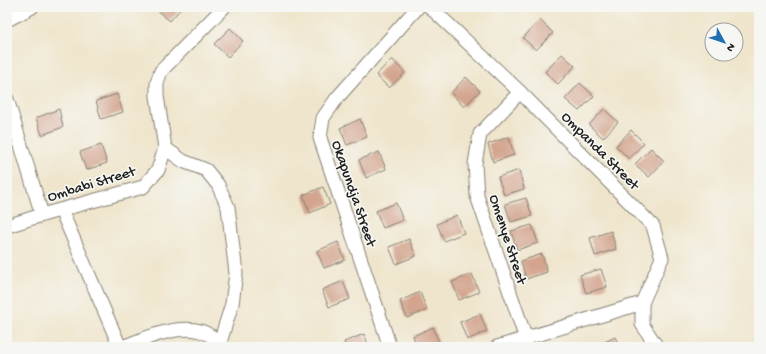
<svg xmlns="http://www.w3.org/2000/svg" width="766" height="354" font-family="'Gochi Hand',sans-serif">
  <style>
    .building { fill: #d3a48e }
    .lines { fill: none; stroke-linecap: round; stroke-linejoin: round }
    .minor-casing { stroke: #868074; stroke-width: 15 }
    .minor { stroke: #fff; stroke-width: 13 }
    .labels { text-anchor: middle; stroke-width: 3.5; stroke-linejoin: round; paint-order: stroke }
    .street-label { font-size: 15px; fill: #1c1c1c; stroke: #f6f6f2 }
  </style>
  <rect width="100%" height="100%" fill="#f6f6f2"/>
  <filter id="ink" filterUnits="userSpaceOnUse"><feTurbulence type="fractalNoise" baseFrequency=".025" numOctaves="2"/><feDisplacementMap in="SourceGraphic" scale="8" xChannelSelector="R" yChannelSelector="G"/><feConvolveMatrix kernelMatrix="1 2 1 2 8 2 1 2 1" color-interpolation-filters="sRGB"/></filter>
  <filter id="wash" filterUnits="userSpaceOnUse"><feTurbulence type="fractalNoise" baseFrequency=".012" numOctaves="4" result="noise"/><feDisplacementMap in="SourceGraphic" scale="16" xChannelSelector="R" yChannelSelector="G"/><feGaussianBlur stdDeviation="0.9" result="paint"/><feColorMatrix in="noise" values="0 0 0 0 0 0 0 0 0 0 0 0 0 0 0 0 0 1.4 0 .05"/><feComposite in="paint" operator="in"/></filter>
  <g filter="url(#wash)">
    <rect width="100%" height="100%" fill="#efe5cc"/>
    <g id="blocks">
      <g class="building">
        <polygon points="153,7 182,7 170,21"/>
        <polygon points="540,20 553,33 536,50 523,38"/>
        <polygon points="230,28 243,41 228,57 214,44"/>
        <polygon points="562,54 575,66 558,84 545,72"/>
        <polygon points="392,59 405,73 389,88 376,75"/>
        <polygon points="466,77 480,91 464,107 451,93"/>
        <polygon points="580,83 594,96 579,111 565,99"/>
        <polygon points="117,94 123,112 101,119 96,101"/>
        <polygon points="59,109 63,127 42,135 36,118"/>
        <polygon points="604,109 618,122 603,138 589,125"/>
        <polygon points="360,119 367,137 347,145 340,128"/>
        <polygon points="631,130 644,143 629,159 616,146"/>
        <polygon points="509,137 514,155 493,162 488,144"/>
        <polygon points="101,145 107,163 86,170 80,152"/>
        <polygon points="651,148 664,161 649,177 635,164"/>
        <polygon points="379,152 386,169 366,178 359,160"/>
        <polygon points="519,170 524,189 504,195 498,177"/>
        <polygon points="323,187 330,204 310,213 303,195"/>
        <polygon points="526,198 532,216 511,222 505,204"/>
        <polygon points="396,203 403,220 383,228 376,211"/>
        <polygon points="457,215 464,233 444,241 437,224"/>
        <polygon points="532,225 538,243 517,250 511,231"/>
        <polygon points="611,231 616,249 595,256 590,238"/>
        <polygon points="409,239 416,256 396,264 389,247"/>
        <polygon points="338,242 345,260 324,268 317,251"/>
        <polygon points="542,254 547,272 526,279 521,261"/>
        <polygon points="601,269 607,287 586,293 580,275"/>
        <polygon points="472,274 479,292 459,300 452,282"/>
        <polygon points="343,281 350,299 329,307 322,290"/>
        <polygon points="420,292 427,310 407,318 400,301"/>
        <polygon points="480,314 487,331 467,340 460,322"/>
        <polygon points="433,327 440,345 435,347 417,347 413,336"/>
        <polygon points="364,334 369,347 346,347 344,342"/>
        <polygon points="615,337 620,347 602,347 601,344"/>
      </g>
    </g>
  </g>
  <g filter="url(#ink)">
    <use href="#blocks" fill-opacity="0" stroke="#868074" stroke-width="1"/>
    <g class="lines">
      <g class="minor-casing">
        <g id="minor">
          <polyline points="430,7 520,92 653,226 662,258 642,303 642,324 657,347"/>
          <polyline points="7,20 32,7"/>
          <polyline points="520,92 480,134 475,164 477,196 526,339"/>
          <polyline points="7,99 42,215"/>
          <polyline points="165,148 183,161 206,170 218,185 228,207 236,273 232,304 220,342"/>
          <polyline points="61,210 120,347"/>
          <polyline points="7,226 42,215 143,187 158,170 165,148 157,96 157,83 161,71 224,7"/>
          <path d="M122 347C147 338 187 319 211 336 216 339 220 341 221 347"/>
          <polyline points="390,347 320,138 323,118 337,98 418,7"/>
          <polyline points="497,347 642,303"/>
        </g>
      </g>
      <use href="#minor" class="minor"/>
    </g>
  </g>
  <g class="labels">
    <g class="street-label">
      <text transform="translate(601 150) rotate(45)" y="5">Ompanda Street</text>
      <text transform="translate(91 183) rotate(-17)" y="5">Ombabi Street</text>
      <text transform="translate(355 193) rotate(71)" y="5">Okapundja Street</text>
      <text transform="translate(509 239) rotate(72)" y="5">Omenye Street</text>
    </g>
  </g>
  <rect width="766" height="354" fill="none" stroke="#f6f6f2" stroke-width="24"/>
  <g transform="translate(724 42) rotate(130)"><circle r="19" fill="#f6f6f2" stroke="#9f9f9c"/>
  <path d="M0-3L7 15L0 10L-7 15Z" fill="#1f6fb2"/>
  <text y="-6" font-size="11" font-weight="bold" text-anchor="middle" fill="#1c1c1c">N</text>
  </g>
</svg>
